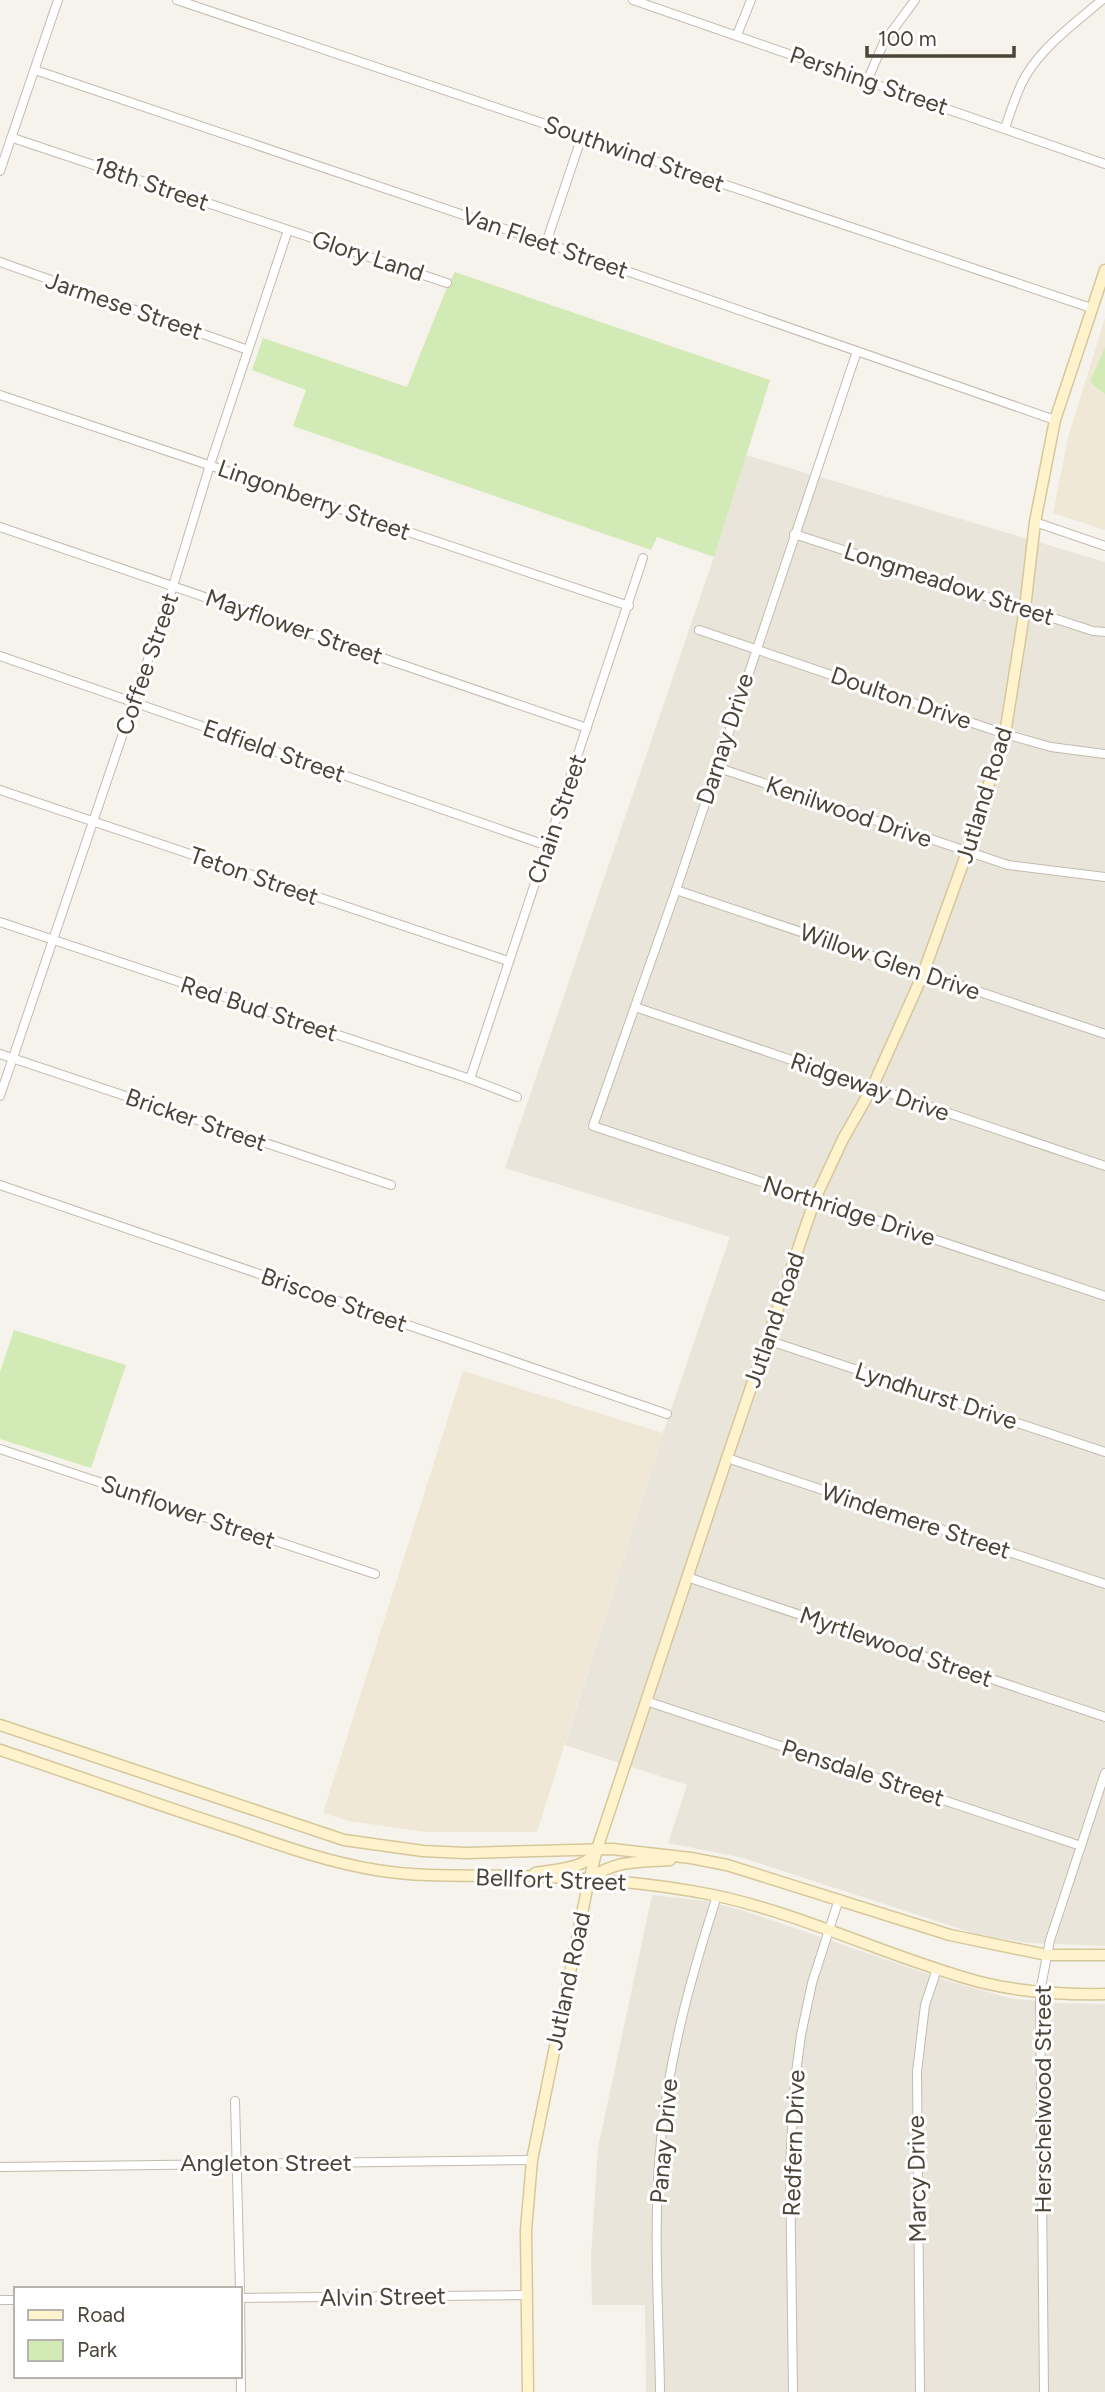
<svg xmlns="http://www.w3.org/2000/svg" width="1105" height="2392" font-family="Figtree,sans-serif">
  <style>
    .residential { fill: #eae5da }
    .education { fill: #efe8d6 }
    .green { fill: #d2eab5 }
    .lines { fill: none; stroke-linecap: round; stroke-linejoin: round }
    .street-casing { stroke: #c2bbae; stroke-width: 10 }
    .secondary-casing { stroke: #d6c79b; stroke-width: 13 }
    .street { stroke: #fff; stroke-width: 8 }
    .secondary { stroke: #fff3cd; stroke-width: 10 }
    .labels { text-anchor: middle; stroke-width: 6; stroke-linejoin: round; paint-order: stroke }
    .street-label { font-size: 24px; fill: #4b4439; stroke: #fff }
  </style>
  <rect width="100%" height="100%" fill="#f6f3ec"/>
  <g class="residential">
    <polygon points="746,455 1105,562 1105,1946 1030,1943 979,1935 743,1858 668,1843 687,1785 565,1745 663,1433 730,1237 505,1168 714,557"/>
    <polygon points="652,1895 706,1901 745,1911 945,1980 1010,1998 1057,2003 1105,2004 1105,2392 646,2392 645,2305 592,2305 591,2257 598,2148"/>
  </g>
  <g class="education">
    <polygon points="1105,318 1105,530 1053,513 1069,434"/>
    <polygon points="463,1371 663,1433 537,1832 425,1832 349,1821 323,1813"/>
  </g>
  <g class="green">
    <polygon points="455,272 770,380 714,557 657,537 651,550 293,426 306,390 252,370 263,338 407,387 448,285"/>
    <polygon points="1105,347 1105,394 1090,382"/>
    <polygon points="14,1330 126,1365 91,1468 0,1439 0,1372"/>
  </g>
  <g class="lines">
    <g class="street-casing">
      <g id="street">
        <polyline points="177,0 1091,308"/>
        <polyline points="633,0 1105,164"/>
        <polyline points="737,35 751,0"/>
        <polyline points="35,70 546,243 1055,420"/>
        <polyline points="867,81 884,42 915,0"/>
        <path d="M1005 128C1011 111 1016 93 1025 77 1043 46 1075 23 1102 0"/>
        <polyline points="13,138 447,283"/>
        <polyline points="0,171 58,0"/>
        <polyline points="546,243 582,136"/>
        <polyline points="0,262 248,350"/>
        <polyline points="857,351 676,890 593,1126 1105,1296"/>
        <polyline points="0,395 629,606"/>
        <polyline points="1035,522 1105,546"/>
        <polyline points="0,527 587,728"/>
        <polyline points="794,534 1093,631 1105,632"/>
        <polyline points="699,630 1005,734 1051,747 1105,754"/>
        <polyline points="0,656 548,846"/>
        <polyline points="716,767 1008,865 1105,877"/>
        <polyline points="0,790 508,961"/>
        <polyline points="676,890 1105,1034"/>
        <polyline points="0,922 470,1079 517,1097"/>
        <polyline points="635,1007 1105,1166"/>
        <polyline points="0,1054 391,1185"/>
        <polyline points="470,1079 643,558"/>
        <polyline points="0,1096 173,586 210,465 288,230"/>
        <polyline points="0,1185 667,1414"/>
        <polyline points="767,1340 1105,1452"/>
        <polyline points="0,1449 375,1574"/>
        <polyline points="727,1458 1105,1584"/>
        <polyline points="687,1577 1105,1717"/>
        <polyline points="646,1701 1081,1846"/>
        <polyline points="235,2101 240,2289"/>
        <polyline points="0,2167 532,2160"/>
        <polyline points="240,2293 241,2392"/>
        <polyline points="240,2298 526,2295"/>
        <polyline points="0,2300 16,2300"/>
        <path d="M660 2392C659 2312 653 2231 660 2151 667 2063 690 1980 717 1896"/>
        <polyline points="793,2392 790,2165 795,2080 801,2035 812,1983 839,1899"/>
        <polyline points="920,2392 917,2072 925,2005 937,1969"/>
        <polyline points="1044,2392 1040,1992 1050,1940 1105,1773"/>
      </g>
    </g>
    <g class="secondary-casing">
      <g id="secondary">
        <polyline points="0,1725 344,1840 423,1851 465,1853 612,1849 691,1858 727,1865 950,1935 1047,1955 1105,1955"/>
        <path d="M0 1750C78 1776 155 1804 233 1829 280 1845 327 1862 376 1870 424 1878 472 1875 519 1876 584 1878 649 1882 713 1895 804 1914 890 1958 980 1982 1020 1992 1063 1995 1105 1994"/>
        <path d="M535 1873C553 1870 584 1869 595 1853"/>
        <path d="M589 1879C616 1860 638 1862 670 1860"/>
        <polyline points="528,2392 526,2230 532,2160 587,1889 597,1849 727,1458 815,1199 843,1139 872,1088 923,974 967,852 1005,734 1025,608 1035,522 1055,420 1105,270"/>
      </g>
    </g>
    <use href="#street" class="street"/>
    <use href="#secondary" class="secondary"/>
  </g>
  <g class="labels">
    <g class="street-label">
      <text transform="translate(869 81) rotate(19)" y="8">Pershing Street</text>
      <text transform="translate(634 154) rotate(19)" y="8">Southwind Street</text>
      <text transform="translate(151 184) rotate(19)" y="8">18th Street</text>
      <text transform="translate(545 243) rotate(19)" y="8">Van Fleet Street</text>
      <text transform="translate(368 256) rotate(18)" y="8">Glory Land</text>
      <text transform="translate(124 306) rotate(19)" y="8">Jarmese Street</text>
      <text transform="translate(314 500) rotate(19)" y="8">Lingonberry Street</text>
      <text transform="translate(949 584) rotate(18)" y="8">Longmeadow Street</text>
      <text transform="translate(294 627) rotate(19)" y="8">Mayflower Street</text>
      <text transform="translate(147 664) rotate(-71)" y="8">Coffee Street</text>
      <text transform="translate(901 698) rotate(19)" y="8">Doulton Drive</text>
      <text transform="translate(725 739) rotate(-72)" y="8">Darnay Drive</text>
      <text transform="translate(274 751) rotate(19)" y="8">Edfield Street</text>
      <text transform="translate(984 795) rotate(-73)" y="8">Jutland Road</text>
      <text transform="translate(849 812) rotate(19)" y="8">Kenilwood Drive</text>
      <text transform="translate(557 819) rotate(-71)" y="8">Chain Street</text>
      <text transform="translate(254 876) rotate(19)" y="8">Teton Street</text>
      <text transform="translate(890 962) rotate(19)" y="8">Willow Glen Drive</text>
      <text transform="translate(259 1009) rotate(18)" y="8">Red Bud Street</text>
      <text transform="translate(870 1087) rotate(19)" y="8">Ridgeway Drive</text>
      <text transform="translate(196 1120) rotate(19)" y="8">Bricker Street</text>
      <text transform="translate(849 1211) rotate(18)" y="8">Northridge Drive</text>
      <text transform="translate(334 1300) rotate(19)" y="8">Briscoe Street</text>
      <text transform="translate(774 1320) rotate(-71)" y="8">Jutland Road</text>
      <text transform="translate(936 1396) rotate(18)" y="8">Lyndhurst Drive</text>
      <text transform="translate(188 1512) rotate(19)" y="8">Sunflower Street</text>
      <text transform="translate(916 1521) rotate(18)" y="8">Windemere Street</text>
      <text transform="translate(896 1647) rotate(19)" y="8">Myrtlewood Street</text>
      <text transform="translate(863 1773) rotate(18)" y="8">Pensdale Street</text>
      <text transform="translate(551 1880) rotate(2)" y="8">Bellfort Street</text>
      <text transform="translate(568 1981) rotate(-78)" y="8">Jutland Road</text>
      <text transform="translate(1043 2099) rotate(-90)" y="8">Herschelwood Street</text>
      <text transform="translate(664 2141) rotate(-85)" y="8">Panay Drive</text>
      <text transform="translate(794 2143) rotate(-88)" y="8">Redfern Drive</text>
      <text x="266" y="2171">Angleton Street</text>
      <text transform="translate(917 2179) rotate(-91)" y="8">Marcy Drive</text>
      <text transform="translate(383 2297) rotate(-1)" y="8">Alvin Street</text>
    </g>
  </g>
  <rect x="14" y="2287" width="228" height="91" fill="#ffffff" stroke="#b7b4b0" stroke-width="2"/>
  <rect x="28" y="2310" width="35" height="10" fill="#fff3cd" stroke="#b7b4b0" stroke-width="2"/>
  <text x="77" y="2322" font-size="21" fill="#4b4439">Road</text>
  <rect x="28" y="2340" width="35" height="21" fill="#d2eab5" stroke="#b7b4b0" stroke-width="2"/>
  <text x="77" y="2357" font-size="21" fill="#4b4439">Park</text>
  <path d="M867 46v10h147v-10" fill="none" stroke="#4b4439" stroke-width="3.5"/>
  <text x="878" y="46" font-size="21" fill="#4b4439" stroke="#ffffff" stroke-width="5" paint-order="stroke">100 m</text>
</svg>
